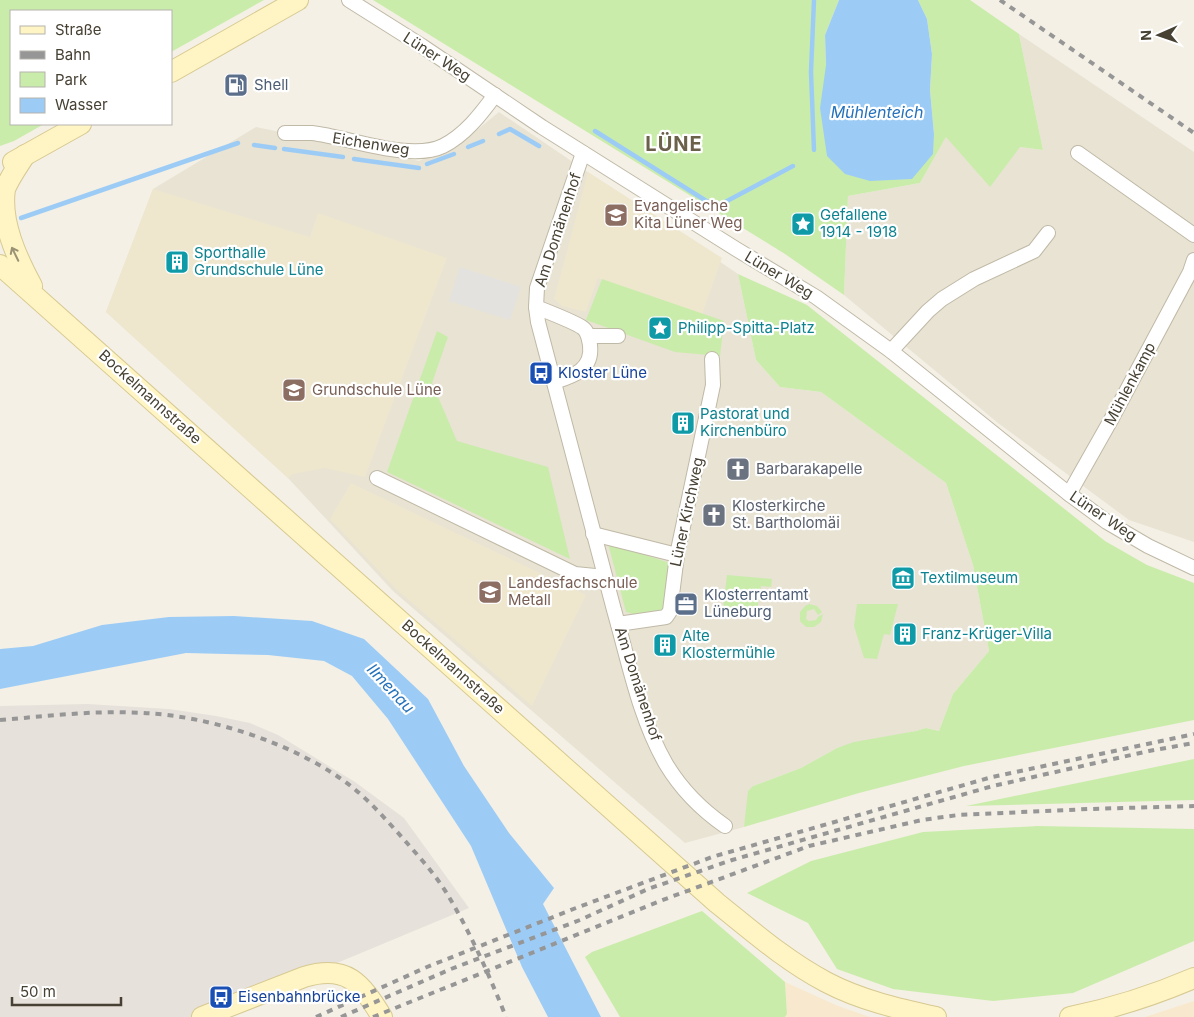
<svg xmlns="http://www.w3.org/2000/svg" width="1194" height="1017" font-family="Inter,sans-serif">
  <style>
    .residential { fill: #e8e3d3 }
    .commercial { fill: #f8e9ce }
    .industrial { fill: #e6e1da }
    .education { fill: #eee7ce }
    .green { fill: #caecab }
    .parking { fill: #e4e2de }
    .water { fill: #9cccf6 }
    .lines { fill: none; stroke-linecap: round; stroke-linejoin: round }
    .stream { stroke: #9cccf6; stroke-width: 4.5 }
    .street-casing { stroke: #c0b9a7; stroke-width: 16 }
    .secondary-casing { stroke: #d7c991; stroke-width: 22 }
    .street { stroke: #fff; stroke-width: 14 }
    .secondary { stroke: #fff5c4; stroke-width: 20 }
    .rail { stroke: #969696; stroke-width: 4; stroke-dasharray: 6 6; stroke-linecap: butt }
    .oneway { stroke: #9a9275 }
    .labels { text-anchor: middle; stroke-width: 4.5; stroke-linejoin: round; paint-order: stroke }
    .street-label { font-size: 15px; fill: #474134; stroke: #fff }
    .service-label { font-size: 15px; fill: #4e5e75; stroke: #fff; text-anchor: start }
    .education-label { font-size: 15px; fill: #785e54; stroke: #fff; text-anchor: start }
    .culture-label { font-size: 15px; fill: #0d838f; stroke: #fff; text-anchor: start }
    .transit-label { font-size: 15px; fill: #164399; stroke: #fff; text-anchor: start }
    .worship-label { font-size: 15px; fill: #5b616d; stroke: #fff; text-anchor: start }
    .water-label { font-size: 16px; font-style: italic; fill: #2572bb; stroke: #fff }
    .district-label { font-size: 20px; font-weight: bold; letter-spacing: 1px; fill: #6b604a; stroke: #fff }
  </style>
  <rect width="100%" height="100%" fill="#f4f0e5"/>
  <g class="residential">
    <polygon points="1019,34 1194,152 1194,542 1129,520 998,423 844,295 848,196 920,183 946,137 1043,150"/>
    <polygon points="499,112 738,274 756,360 780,387 821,392 946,483 973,565 989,651 953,694 939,731 926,728 916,731 837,748 801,768 753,786 744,827 685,843 393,591 288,478 106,312 153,189 256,127 419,161 461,143"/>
  </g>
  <g class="commercial">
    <polygon points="785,982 838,1006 870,1017 785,1017 787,1014"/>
    <polygon points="1194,1001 1194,1017 1145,1017"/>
  </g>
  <polygon class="industrial" points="87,704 169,709 216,716 250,723 278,735 355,782 404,818 469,908 207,1017 0,1017 0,706"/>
  <g class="education">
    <polygon points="588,172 722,258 702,315 598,278 586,312 562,306 554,299"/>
    <polygon points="153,189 310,237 318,213 447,258 365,477 325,468 293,474 288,478 106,312"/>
    <polygon points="351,483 586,595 532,706 396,589 330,519"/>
  </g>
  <g class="green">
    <polygon points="0,0 264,0 171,52 171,11 11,11 11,124 44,124 14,141 0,146"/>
    <polygon points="373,0 839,0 825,35 826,65 934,134 930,90 932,54 927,19 918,0 970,0 1019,34 1043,150 1020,147 990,187 946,137 920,183 848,196 844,295 785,254"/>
    <polygon points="738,274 807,305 1105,541 1147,565 1194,583 1194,720 964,766 859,793 744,827 748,791 753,786 801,768 837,748 854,742 916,731 926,728 939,731 953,694 989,651 973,565 946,483 821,392 780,387 756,360"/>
    <polygon points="602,279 724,321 720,356 675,352 586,320"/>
    <polygon points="437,331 448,337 432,383 457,441 548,467 570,559 387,472"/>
    <polygon points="608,543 670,563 667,608 640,616 626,612"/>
    <polygon points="727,575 772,579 771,587 761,586 757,611 723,608"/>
    <polygon points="809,604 817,606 822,612 818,615 814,609 807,611 806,619 809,621 816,620 818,617 823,614 821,622 814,627 806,627 800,621 800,612 805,606"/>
    <polygon points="857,604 898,604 890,635 884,634 877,659 864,658 854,626"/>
    <polygon points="1194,759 1194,800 966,806"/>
    <polygon points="1038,826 1194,829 1194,941 1073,993 993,1001 893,989 837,969 808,923 747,893 811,861 923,832"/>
    <polygon points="702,911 785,982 787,1014 785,1017 620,1017 585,957 592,952"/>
  </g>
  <polygon class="parking" points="460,267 521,287 510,320 449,301"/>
  <g class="water">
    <polygon points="839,0 918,0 927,19 932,54 930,90 934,134 933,154 912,179 870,181 845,174 827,156 820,108 826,65 825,35"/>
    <polygon points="234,616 312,621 364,639 428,699 464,766 509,833 554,888 543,904 601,1017 548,1017 522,967 471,846 388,719 352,676 324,661 268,655 186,653 0,689 0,649 33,646 102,625 169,617"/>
  </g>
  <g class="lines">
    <g class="stream">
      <polyline points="595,131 708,202 719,204 727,201 793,166"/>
      <polyline points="499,134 510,129 539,146"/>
      <polyline points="254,145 275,148"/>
      <polyline points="468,147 483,141"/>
      <polyline points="284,149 343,157"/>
      <polyline points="814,150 811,72 814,0"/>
      <polyline points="354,159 419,168"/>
      <polyline points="427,164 454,154"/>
      <polyline points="21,218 238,143"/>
    </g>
    <g class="street-casing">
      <g id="street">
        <polyline points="349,0 422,46 542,127 736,249 816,297 891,351 1069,494 1107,522 1148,546 1194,568"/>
        <path d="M285 133C294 133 303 133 312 133 348 137 410 162 443 146 465 135 481 114 495 95"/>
        <path d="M583 153 537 288 536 307 538 322C564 418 588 514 614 610 629 662 639 717 666 764 681 789 702 810 725 826"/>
        <polyline points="1078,153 1194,235"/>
        <path d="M536 307C546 311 575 322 583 328 588 332 589 339 590 345 593 370 573 376 554 382"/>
        <polyline points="589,336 618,336"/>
        <polyline points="891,351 928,311 942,299 974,279 1034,251 1048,233"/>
        <polyline points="377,478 575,574 605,577"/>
        <polyline points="1069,494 1112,418 1190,272 1194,260"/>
        <polyline points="593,534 677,555"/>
        <polyline points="618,624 666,617 670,611 677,555 713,385 712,359"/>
      </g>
    </g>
    <g class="secondary-casing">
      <g id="secondary">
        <polyline points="171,72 298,0"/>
        <path d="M25 155C18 166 10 177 5 189 0 222 17 258 32 286"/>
        <polyline points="13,162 81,124"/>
        <path d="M0 265 717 903C752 931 786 961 826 982 860 1000 899 1009 936 1017"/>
        <path d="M202 1017 304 977C347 964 361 983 382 1017"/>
        <path d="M1070 1017C1115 1008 1152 996 1194 978"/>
      </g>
    </g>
    <use href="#street" class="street"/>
    <use href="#secondary" class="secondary"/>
    <g class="rail">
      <polyline points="1000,0 1194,133"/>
      <path d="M0 720C48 716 96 710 144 713 211 716 299 745 352 787 372 803 390 824 407 843 422 860 438 878 449 897 471 934 490 977 506 1017"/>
      <polyline points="316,1017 427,967 576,908 712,857 992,777 1194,734"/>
      <polyline points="341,1017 451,969 580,920 648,889 732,860 993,786 1149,751 1194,743"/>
      <polyline points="373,1017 660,901 809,846 922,820 958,815 1089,809 1194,806"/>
    </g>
  </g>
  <defs><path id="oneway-shaft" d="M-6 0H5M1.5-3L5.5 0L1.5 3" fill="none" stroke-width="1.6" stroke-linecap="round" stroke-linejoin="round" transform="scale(1.25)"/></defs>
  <use class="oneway" href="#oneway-shaft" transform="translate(15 254) rotate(-116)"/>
  <defs>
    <g id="fuel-square" transform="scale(1.25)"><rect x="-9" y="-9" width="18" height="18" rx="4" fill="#5c6f8a" stroke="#fff"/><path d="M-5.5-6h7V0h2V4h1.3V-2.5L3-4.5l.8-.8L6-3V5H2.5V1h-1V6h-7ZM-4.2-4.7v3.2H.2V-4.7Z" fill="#fff"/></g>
    <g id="school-square" transform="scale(1.25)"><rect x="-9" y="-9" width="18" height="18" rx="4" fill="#8d6e63" stroke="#fff"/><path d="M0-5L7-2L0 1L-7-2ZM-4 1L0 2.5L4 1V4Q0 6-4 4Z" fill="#fff"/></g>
    <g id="sight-square" transform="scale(1.25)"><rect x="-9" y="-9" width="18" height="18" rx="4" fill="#0f9aa8" stroke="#fff"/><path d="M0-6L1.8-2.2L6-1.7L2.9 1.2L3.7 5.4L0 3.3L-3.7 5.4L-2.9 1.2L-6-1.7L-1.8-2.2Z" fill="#fff"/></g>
    <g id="building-square" transform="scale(1.25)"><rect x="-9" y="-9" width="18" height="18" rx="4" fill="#0f9aa8" stroke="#fff"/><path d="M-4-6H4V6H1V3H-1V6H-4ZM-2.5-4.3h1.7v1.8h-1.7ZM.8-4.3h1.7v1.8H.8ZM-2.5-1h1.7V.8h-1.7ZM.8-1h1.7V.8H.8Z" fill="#fff"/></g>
    <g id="bus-square" transform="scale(1.25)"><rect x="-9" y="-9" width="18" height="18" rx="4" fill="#1a4fb4" stroke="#fff"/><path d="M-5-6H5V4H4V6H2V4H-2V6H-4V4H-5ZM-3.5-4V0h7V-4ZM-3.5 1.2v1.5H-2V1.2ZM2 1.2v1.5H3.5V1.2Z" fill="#fff"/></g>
    <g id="church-square" transform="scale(1.25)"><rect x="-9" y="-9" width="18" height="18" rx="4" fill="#6b7280" stroke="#fff"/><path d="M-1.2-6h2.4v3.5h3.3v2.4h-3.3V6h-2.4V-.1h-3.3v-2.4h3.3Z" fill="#fff"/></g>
    <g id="museum-square" transform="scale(1.25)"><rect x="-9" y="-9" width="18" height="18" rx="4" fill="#0f9aa8" stroke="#fff"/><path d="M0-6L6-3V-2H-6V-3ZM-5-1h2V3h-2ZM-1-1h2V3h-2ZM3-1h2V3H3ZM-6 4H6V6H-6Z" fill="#fff"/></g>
    <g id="office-square" transform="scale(1.25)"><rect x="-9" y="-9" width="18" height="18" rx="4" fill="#5c6f8a" stroke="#fff"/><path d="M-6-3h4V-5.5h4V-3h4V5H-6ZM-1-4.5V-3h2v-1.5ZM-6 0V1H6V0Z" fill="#fff"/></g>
  </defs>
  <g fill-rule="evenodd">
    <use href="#fuel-square" x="236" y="85"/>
    <use href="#school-square" x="616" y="215"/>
    <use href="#sight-square" x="803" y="224"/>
    <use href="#building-square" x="177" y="262"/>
    <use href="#sight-square" x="660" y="328"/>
    <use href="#bus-square" x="541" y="373"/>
    <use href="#school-square" x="294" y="390"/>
    <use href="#building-square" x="683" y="423"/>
    <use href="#church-square" x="738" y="469"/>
    <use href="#church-square" x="714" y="515"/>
    <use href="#museum-square" x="903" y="578"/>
    <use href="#school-square" x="490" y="592"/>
    <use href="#office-square" x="686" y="604"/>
    <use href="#building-square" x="905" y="634"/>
    <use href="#building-square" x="665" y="645"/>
    <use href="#bus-square" x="221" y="997"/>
  </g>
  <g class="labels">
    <g class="street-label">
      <text transform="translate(437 57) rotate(33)" y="5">Lüner Weg</text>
      <text transform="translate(371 144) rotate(9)" y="5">Eichenweg</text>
      <text transform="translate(558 230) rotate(-72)" y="5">Am Domänenhof</text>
      <text transform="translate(779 275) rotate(31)" y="5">Lüner Weg</text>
      <text transform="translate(1130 384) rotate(-62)" y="5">Mühlenkamp</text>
      <text transform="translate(150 397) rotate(42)" y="5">Bockelmannstraße</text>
      <text transform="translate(687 512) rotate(-78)" y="5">Lüner Kirchweg</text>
      <text transform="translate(1103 516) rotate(34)" y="5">Lüner Weg</text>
      <text transform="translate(453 667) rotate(42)" y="5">Bockelmannstraße</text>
      <text transform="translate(638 684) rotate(72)" y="5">Am Domänenhof</text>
    </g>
    <g class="service-label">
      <text x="254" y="90">Shell</text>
      <text x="704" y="600">Klosterrentamt<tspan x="704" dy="17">Lüneburg</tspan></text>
    </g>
    <g class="education-label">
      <text x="634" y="211">Evangelische<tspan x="634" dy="17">Kita Lüner Weg</tspan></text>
      <text x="312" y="395">Grundschule Lüne</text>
      <text x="508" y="588">Landesfachschule<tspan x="508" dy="17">Metall</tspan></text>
    </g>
    <g class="culture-label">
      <text x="820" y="220">Gefallene<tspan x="820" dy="17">1914 - 1918</tspan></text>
      <text x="194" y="258">Sporthalle<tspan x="194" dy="17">Grundschule Lüne</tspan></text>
      <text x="678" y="333">Philipp-Spitta-Platz</text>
      <text x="700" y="419">Pastorat und<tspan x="700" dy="17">Kirchenbüro</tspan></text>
      <text x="920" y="583">Textilmuseum</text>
      <text x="922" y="639">Franz-Krüger-Villa</text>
      <text x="682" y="641">Alte<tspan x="682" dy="17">Klostermühle</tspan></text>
    </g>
    <g class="transit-label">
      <text x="558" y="378">Kloster Lüne</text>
      <text x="238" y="1002">Eisenbahnbrücke</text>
    </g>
    <g class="worship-label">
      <text x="756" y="474">Barbarakapelle</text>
      <text x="732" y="511">Klosterkirche<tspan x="732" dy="17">St. Bartholomäi</tspan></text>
    </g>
    <g class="water-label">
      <text x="877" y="118">Mühlenteich</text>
      <text transform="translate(391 688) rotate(47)" y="6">Ilmenau</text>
    </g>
    <g class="district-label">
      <text x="674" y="151">LÜNE</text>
    </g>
  </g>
  <rect x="10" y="10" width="162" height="115" fill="#ffffff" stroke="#b5b3ae"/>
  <rect x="20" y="26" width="25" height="8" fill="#fff5c4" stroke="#b5b3ae"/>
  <text x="55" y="35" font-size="15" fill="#474134">Straße</text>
  <rect x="20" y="51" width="25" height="8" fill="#969696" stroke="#b5b3ae"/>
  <text x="55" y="60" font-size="15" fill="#474134">Bahn</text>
  <rect x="20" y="72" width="25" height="15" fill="#caecab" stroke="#b5b3ae"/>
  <text x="55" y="85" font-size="15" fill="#474134">Park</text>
  <rect x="20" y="98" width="25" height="15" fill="#9cccf6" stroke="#b5b3ae"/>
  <text x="55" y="110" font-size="15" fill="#474134">Wasser</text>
  <g transform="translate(1159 35) rotate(268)" stroke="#ffffff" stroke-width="4" paint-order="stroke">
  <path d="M0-4L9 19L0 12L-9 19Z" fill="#474134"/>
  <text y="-8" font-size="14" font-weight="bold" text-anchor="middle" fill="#474134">N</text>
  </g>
  <path d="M12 997v8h109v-8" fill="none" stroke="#474134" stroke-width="2.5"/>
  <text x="20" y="997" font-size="15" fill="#474134" stroke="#ffffff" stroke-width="4" paint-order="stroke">50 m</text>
</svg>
